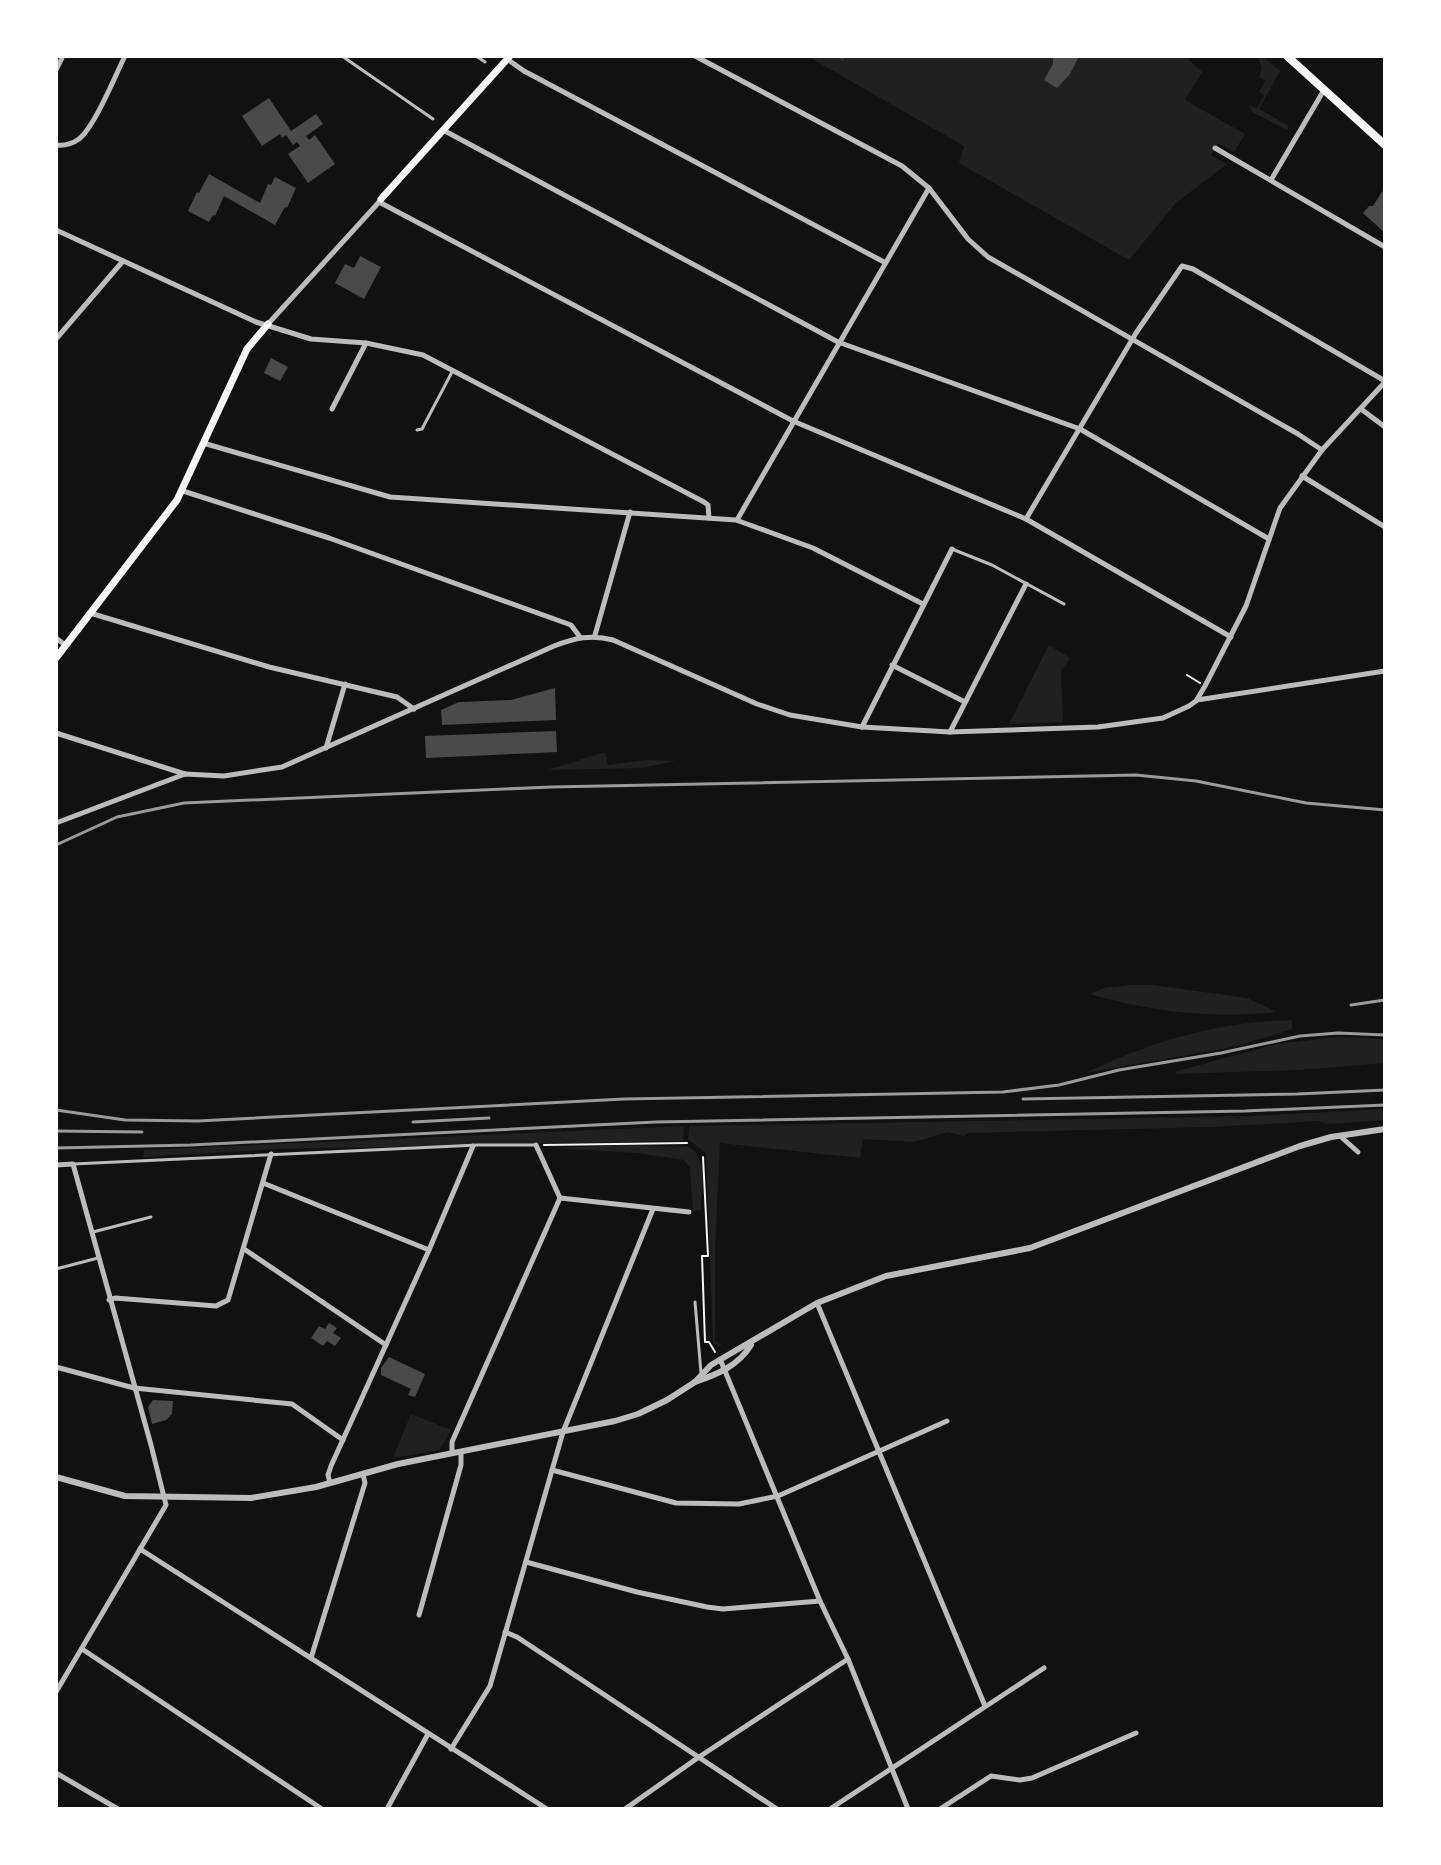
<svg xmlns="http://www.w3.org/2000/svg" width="1441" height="1865" font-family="'Noto Serif',serif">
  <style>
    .green { fill: #202020 }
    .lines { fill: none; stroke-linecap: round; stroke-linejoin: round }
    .stream { stroke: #333; stroke-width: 3 }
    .building { fill: #4a4a4a }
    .path { stroke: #f5f5f5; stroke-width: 2 }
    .service { stroke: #bcbcbc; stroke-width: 3 }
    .minor { stroke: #bcbcbc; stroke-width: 5 }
    .tertiary { stroke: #bcbcbc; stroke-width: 6 }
    .secondary { stroke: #f5f5f5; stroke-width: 7 }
    .primary { stroke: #f5f5f5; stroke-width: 8 }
    .rail { stroke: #9a9a9a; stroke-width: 3 }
  </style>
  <rect width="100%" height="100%" fill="#111"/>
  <g class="green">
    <polygon points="807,56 1185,56 1202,72 1185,100 1245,134 1234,152 1218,143 1211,155 1227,164 1176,203 1129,260 959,163 964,146"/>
    <polygon points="1258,56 1263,56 1280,71 1259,109 1289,126 1287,130 1252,112 1250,106 1257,108 1264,95 1259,92 1265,81 1259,77 1262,68"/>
    <polygon points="1049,645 1070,658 1061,671 1063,722 1009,724"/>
    <polygon points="605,752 608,765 646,760 676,761 642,768 548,770"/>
    <path d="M1131 985H1153L1247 998 1276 1012C1213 1019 1151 1012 1090 994L1104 988Z"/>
    <path d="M1292 1020V1029L1238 1046 1085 1073C1152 1041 1217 1022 1292 1020Z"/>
    <polygon points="1336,1037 1385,1039 1385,1063 1297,1070 1178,1074 1174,1072 1277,1044"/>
    <polygon points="1385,1109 1385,1120 1328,1124 1319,1121 1212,1127 968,1133 964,1136 948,1132 914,1142 863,1139 860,1158 720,1143 715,1248 715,1342 721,1345 719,1347 713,1343 706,1153 688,1139 689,1126 1252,1116"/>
    <polygon points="684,1126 683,1141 280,1149 143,1157 144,1150"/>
    <path d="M636 1145 688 1147C709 1156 701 1191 701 1210L693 1211 690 1168 684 1160 638 1153 551 1148Z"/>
    <polygon points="411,1414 451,1430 440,1450 393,1458"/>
  </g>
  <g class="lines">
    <polyline class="stream" points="842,59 845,56"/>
  </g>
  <g class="building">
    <polygon points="1053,56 1079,56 1070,74 1057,88 1044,80 1053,64"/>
    <polygon points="269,98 291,131 316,114 323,124 306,136 309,140 315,135 335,164 308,183 288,154 300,146 297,142 293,145 286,135 282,138 280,134 262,146 242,116"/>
    <polygon points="209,174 260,203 268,184 271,185 275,177 296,188 287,208 285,207 275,225 224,196 215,216 213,215 209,222 188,211 197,192 199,193"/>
    <polygon points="1385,187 1385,233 1363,213 1369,206 1373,206"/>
    <polygon points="360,256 381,267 364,299 335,283 345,264 354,268"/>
    <polygon points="271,358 288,367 280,381 264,373"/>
    <polygon points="555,688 556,720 442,725 441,710 459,702 511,700"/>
    <polygon points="556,731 557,752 426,758 425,736"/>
    <polygon points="329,1323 337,1328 333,1333 341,1338 335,1346 327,1341 323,1346 311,1338 319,1326 325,1329"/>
    <polygon points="389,1357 425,1374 415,1397 408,1395 411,1389 381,1375 381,1368"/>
    <polygon points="153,1400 173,1401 172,1414 166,1420 152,1424 148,1407"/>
  </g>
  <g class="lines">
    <g class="path">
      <polyline points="1187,675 1200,683"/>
      <polyline points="544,1145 687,1143"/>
      <polyline points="703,1157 708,1256 702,1256 705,1342 709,1342 715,1352"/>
    </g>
    <g class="service">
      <polyline points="342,56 433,119"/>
      <polyline points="476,56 485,62"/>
      <polyline points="417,430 422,429 452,372"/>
      <polyline points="952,549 992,565 1064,604"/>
      <polyline points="73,1164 478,1145 536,1145"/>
      <polyline points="93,1232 151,1217"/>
      <polyline points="56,1269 98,1258"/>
      <polyline points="695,1302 701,1373"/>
    </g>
    <g class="minor">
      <polyline points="695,56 902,166 929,188 968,239 988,257 1298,434 1322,450"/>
      <polyline points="507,59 524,71 884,262"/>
      <polyline points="56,70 63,56"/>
      <polyline points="443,130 838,342 1080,429 1269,539"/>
      <path d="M56 145C65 146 72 144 79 139 95 126 115 76 125 56"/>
      <polyline points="1215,148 1385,247"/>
      <polyline points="1271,180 1324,90"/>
      <polyline points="379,202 793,421 1026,519 1231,637"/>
      <polyline points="56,230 256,322 311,339 366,343 423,355 704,502 708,505 709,518"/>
      <polyline points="268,324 380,201"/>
      <polyline points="56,339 123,261"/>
      <polyline points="332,409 366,343"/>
      <polyline points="1361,409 1385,427"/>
      <polyline points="203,443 390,497 736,520 813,548 923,604"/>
      <polyline points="1302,476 1385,527"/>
      <polyline points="183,491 329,538 571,625 580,637"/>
      <polyline points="1026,519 1136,333 1182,266 1193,269 1385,381"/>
      <polyline points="737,520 929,188"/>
      <polyline points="90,613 269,667 397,697 414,709"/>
      <polyline points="595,635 630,512"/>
      <polyline points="56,638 65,645"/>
      <polyline points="892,665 965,702"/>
      <polyline points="1197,700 1385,671"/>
      <polyline points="862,727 952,549"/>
      <polyline points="950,732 1026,584"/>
      <polyline points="56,733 185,774"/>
      <polyline points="326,748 345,684"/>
      <path d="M56 823 185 774 224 776 282 767 554 646C575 638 591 634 613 640L757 704 790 715 862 727 950 732 1098 727 1163 718 1189 706 1196 701 1205 686 1246 606 1280 508 1322 450 1385 382"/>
      <polyline points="1340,1136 1358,1152"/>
      <polyline points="536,1145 560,1198"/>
      <polyline points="56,1165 73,1164 151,1445 166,1505 56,1692"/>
      <polyline points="263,1183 429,1250"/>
      <polyline points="560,1198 689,1212"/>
      <polyline points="244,1249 386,1345"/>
      <polyline points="109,1300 115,1298 216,1306 228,1300 271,1154"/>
      <polyline points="817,1303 985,1706"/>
      <polyline points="720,1359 820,1601 848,1659 908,1809"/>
      <polyline points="56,1367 134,1388 292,1404 343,1440"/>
      <polyline points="452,1453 452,1442 560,1198"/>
      <polyline points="552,1470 676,1503 739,1504 778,1496 947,1421"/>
      <polyline points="330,1483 328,1475 331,1466 429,1250 473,1146"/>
      <polyline points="140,1549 547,1809"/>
      <polyline points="526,1562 637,1592 707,1607 723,1609 820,1601"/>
      <polyline points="419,1615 461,1465 461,1452"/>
      <polyline points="505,1632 517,1637 777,1809"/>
      <polyline points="82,1649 322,1809"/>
      <polyline points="311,1658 365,1483 363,1474"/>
      <polyline points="451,1749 490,1686 563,1432 653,1209"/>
      <polyline points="56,1773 118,1809"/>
      <polyline points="387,1809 428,1734"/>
      <polyline points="625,1809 699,1757 848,1659"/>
      <polyline points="830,1809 1044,1668"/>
      <polyline points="940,1809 991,1776 1020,1780 1032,1778 1136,1733"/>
    </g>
    <g class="tertiary">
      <path d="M695 1382C718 1374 738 1366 751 1345"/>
      <polyline points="56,1477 125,1496 251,1498 316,1487 398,1464 615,1421 638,1414 667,1400 695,1382 711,1365 817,1303 886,1276 1030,1248 1300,1146 1331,1137 1385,1129"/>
    </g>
    <g class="secondary">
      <polyline points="381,199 510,56"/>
      <polyline points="56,658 177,500 247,349 268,324"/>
    </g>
    <polyline class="primary" points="1287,56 1385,145"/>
    <g class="rail">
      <polyline points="56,845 117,817 184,803 551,787 1136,775 1196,781 1306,803 1385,810"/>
      <polyline points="1351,1005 1385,1000"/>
      <polyline points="1023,1099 1297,1094 1385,1090"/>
      <polyline points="56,1110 125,1120 198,1121 624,1099 1003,1092 1059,1085 1119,1070 1221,1053 1300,1036 1338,1033 1385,1035"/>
      <polyline points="413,1122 489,1118"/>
      <polyline points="56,1131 142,1132"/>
      <polyline points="56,1148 191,1145 656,1122 1245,1111 1385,1105"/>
    </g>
  </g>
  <rect width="1441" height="1865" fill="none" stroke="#ffffff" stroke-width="116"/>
</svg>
